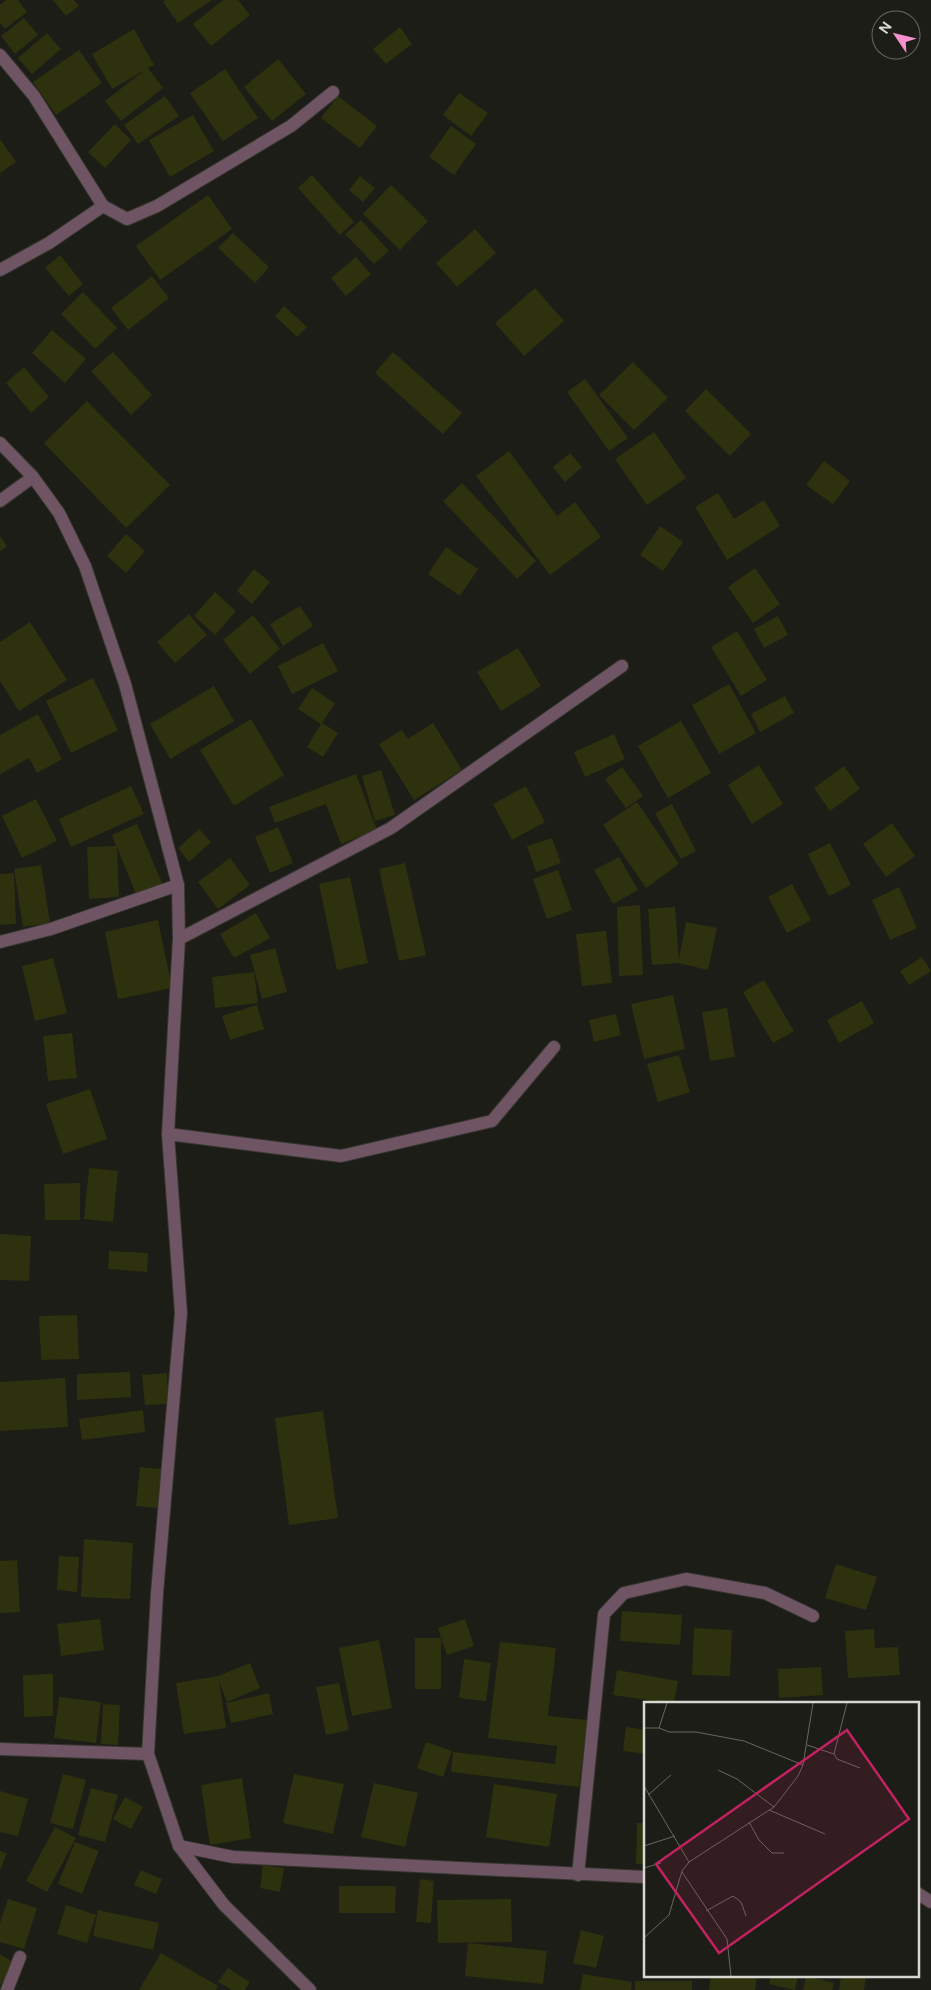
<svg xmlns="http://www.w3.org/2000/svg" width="931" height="1990" font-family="'Public Sans',sans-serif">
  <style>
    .building { fill: #2d310d }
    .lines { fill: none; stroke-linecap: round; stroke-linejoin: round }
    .minor-casing { stroke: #363731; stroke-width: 14 }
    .minor { stroke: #6f5463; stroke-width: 12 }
    .inset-road { fill: none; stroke: #676863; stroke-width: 1 }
    .view { fill: #c32261; fill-opacity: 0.15; stroke: #c32261; stroke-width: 2.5 }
    .inset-edge { fill: none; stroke: #d7d8d4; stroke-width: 2.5 }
  </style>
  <rect width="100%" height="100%" fill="#1c1d17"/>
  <g class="building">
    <polygon points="6,0 18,0 27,12 5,29 0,23 0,5"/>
    <polygon points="53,0 74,0 79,6 66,16"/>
    <polygon points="166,0 212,0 178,23 163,2"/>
    <polygon points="223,0 238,0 250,15 211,46 193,24"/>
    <polygon points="24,18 38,35 15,54 1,36"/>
    <polygon points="400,27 412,44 386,64 373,49"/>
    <polygon points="134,29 154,65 148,68 163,88 121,121 105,101 145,70 112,89 92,54"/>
    <polygon points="47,33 61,49 32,74 18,58"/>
    <polygon points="79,50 102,83 56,115 33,82"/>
    <polygon points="278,59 306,94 272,121 244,87"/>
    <polygon points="225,69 258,118 223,141 190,93"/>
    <polygon points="459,93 488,113 471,136 443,115"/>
    <polygon points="165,96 179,116 138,144 124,125"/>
    <polygon points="338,96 377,126 360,148 321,118"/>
    <polygon points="193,115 214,151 170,177 149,140"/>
    <polygon points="115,124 131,140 105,168 88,152"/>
    <polygon points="451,126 476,144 454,175 429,157"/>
    <polygon points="0,139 16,162 0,173"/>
    <polygon points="312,175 354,222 340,235 298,188"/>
    <polygon points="360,176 375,188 363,202 349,190"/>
    <polygon points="391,185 428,221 400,250 363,214"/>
    <polygon points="208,195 232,229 160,280 136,246"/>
    <polygon points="361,220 389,251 374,264 345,234"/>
    <polygon points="475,229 496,253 457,287 436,263"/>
    <polygon points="233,233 269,267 255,283 218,248"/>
    <polygon points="60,255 83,284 69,296 45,268"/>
    <polygon points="356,257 371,274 346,296 331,278"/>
    <polygon points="152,276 169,298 128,330 111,308"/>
    <polygon points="535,288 564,321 524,356 495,323"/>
    <polygon points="83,292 117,328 95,349 61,314"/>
    <polygon points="284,306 307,327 297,337 275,316"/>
    <polygon points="52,330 86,359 65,383 32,353"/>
    <polygon points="113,352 152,395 131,415 91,371"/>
    <polygon points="393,352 462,413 443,434 375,373"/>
    <polygon points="633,362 668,398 634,430 599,395"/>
    <polygon points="24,367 49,397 31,413 6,383"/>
    <polygon points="585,379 628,438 609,451 567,392"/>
    <polygon points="706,389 751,434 730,456 685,411"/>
    <polygon points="87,401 170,485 126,528 44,443"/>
    <polygon points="654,432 686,478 647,505 615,459"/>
    <polygon points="509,451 557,516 575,502 601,537 550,575 476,476"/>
    <polygon points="570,453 582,467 565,482 553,467"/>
    <polygon points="824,461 850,481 833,504 806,485"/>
    <polygon points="462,483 536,561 517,579 443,501"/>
    <polygon points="718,493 734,519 764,500 780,526 727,560 695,507"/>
    <polygon points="660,526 683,542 663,571 640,555"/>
    <polygon points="126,534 145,551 126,573 107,556"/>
    <polygon points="0,536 7,546 0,551"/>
    <polygon points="446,547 478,569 460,596 428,574"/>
    <polygon points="755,568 780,604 753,623 728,587"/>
    <polygon points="254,569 270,582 252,604 237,591"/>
    <polygon points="215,592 236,611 215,635 194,616"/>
    <polygon points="300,606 313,626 283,646 270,624"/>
    <polygon points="189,614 207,635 175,663 157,642"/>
    <polygon points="253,615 280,649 250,674 223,640"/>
    <polygon points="778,616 788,635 764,648 754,629"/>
    <polygon points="30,622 67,680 19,711 0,681 0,642"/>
    <polygon points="737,631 767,680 741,696 711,647"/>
    <polygon points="323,643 338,671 292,694 278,666"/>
    <polygon points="518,648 541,686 501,711 477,672"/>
    <polygon points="93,678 118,730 71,753 46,701"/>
    <polygon points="729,684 756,733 719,754 692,705"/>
    <polygon points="214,686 234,721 170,759 150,724"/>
    <polygon points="312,688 335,703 322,723 338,733 323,757 307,747 321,724 298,709"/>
    <polygon points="785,696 794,713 760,732 751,714"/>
    <polygon points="38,714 62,759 37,773 29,758 0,774 0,735"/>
    <polygon points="251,719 284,775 234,806 200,750"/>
    <polygon points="681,721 711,773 668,798 638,746"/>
    <polygon points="433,723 462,770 414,800 379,744 402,730 408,739"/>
    <polygon points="614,734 625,759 585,777 574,752"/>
    <polygon points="759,765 783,804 752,824 728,785"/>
    <polygon points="844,766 860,789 830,811 814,788"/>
    <polygon points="622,767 643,796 626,808 605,779"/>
    <polygon points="381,770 395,815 375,821 362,776"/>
    <polygon points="356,774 377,830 341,844 326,804 275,823 269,807"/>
    <polygon points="131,786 144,814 71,847 59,819"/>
    <polygon points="526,786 545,822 512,840 493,804"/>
    <polygon points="36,799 57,841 22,858 2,816"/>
    <polygon points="637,802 679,864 646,888 603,825"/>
    <polygon points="672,804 696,851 681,859 655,813"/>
    <polygon points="892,823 915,856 886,877 863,844"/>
    <polygon points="137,824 164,888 138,899 117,847 119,897 89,899 87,847 116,846 112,835"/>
    <polygon points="278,827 293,863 270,873 255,837"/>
    <polygon points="199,829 211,842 189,862 178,848"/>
    <polygon points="552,838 561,863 536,872 527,846"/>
    <polygon points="830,843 851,885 829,896 808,854"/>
    <polygon points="619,857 638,890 613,904 594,870"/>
    <polygon points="230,858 250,885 218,909 198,882"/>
    <polygon points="405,863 426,955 399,961 379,869"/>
    <polygon points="41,865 50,923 23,927 14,869"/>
    <polygon points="558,870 572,910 547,919 533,879"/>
    <polygon points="14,873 16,924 0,925 0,874"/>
    <polygon points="350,877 368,963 337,970 319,884"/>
    <polygon points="792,884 811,920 787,933 768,897"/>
    <polygon points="899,887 917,928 890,940 872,900"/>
    <polygon points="640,905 643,975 619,976 617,907"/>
    <polygon points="675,907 679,959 686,922 717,928 708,970 678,963 652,965 648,909"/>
    <polygon points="256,913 270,938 234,958 220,934"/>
    <polygon points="158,920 172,988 118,999 105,932"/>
    <polygon points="606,931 612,983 582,986 576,934"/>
    <polygon points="275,948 287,992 262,999 250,955"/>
    <polygon points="922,957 931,971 909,985 900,971"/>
    <polygon points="53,958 67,1013 35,1021 22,966"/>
    <polygon points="254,972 258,1003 215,1008 212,977"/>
    <polygon points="764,980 794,1031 773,1043 743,992"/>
    <polygon points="673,995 685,1049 644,1059 631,1004"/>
    <polygon points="862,1001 874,1023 839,1043 827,1020"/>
    <polygon points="257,1005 264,1029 230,1040 222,1016"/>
    <polygon points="727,1008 735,1057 710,1061 702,1012"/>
    <polygon points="616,1014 621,1035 594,1042 589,1020"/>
    <polygon points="72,1033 77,1078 48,1081 43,1036"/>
    <polygon points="679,1055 690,1092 658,1102 647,1064"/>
    <polygon points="90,1089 107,1139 63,1154 46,1104"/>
    <polygon points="89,1168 118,1171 113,1222 84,1219"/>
    <polygon points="80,1183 80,1220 45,1220 44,1184"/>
    <polygon points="0,1234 31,1236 29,1281 0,1280"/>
    <polygon points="109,1251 148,1253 147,1272 108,1269"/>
    <polygon points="77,1315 79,1359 41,1360 39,1316"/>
    <polygon points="130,1372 131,1397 77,1400 77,1374"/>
    <polygon points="167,1373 169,1404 145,1405 142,1375"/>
    <polygon points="65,1378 68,1427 0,1431 0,1382"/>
    <polygon points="143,1410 145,1432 82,1440 79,1419"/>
    <polygon points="323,1411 338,1518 289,1525 275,1418"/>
    <polygon points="140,1467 162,1469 158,1508 136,1506"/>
    <polygon points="84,1539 133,1543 130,1599 81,1597"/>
    <polygon points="59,1556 79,1557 77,1592 57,1590"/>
    <polygon points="17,1560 20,1612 0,1613 0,1561"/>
    <polygon points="836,1564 877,1577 866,1610 825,1598"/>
    <polygon points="622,1611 682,1615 680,1645 620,1641"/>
    <polygon points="100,1619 104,1650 61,1656 57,1624"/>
    <polygon points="465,1619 474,1646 447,1655 438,1628"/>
    <polygon points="694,1628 732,1630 730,1676 692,1675"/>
    <polygon points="874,1629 875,1648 898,1647 900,1675 848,1678 845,1631"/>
    <rect x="415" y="1638" width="26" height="51"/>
    <polygon points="379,1640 392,1708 352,1716 339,1648"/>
    <polygon points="500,1642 556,1648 548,1716 587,1720 579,1787 451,1772 453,1752 555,1764 557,1746 488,1738"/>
    <polygon points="464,1659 491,1663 486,1701 459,1698"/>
    <polygon points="250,1663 260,1688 227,1702 219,1681 226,1728 184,1734 176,1683 218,1676"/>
    <polygon points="821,1667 823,1695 779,1698 778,1669"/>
    <polygon points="617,1670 678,1681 674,1704 613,1695"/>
    <polygon points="53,1674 53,1716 24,1717 23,1675"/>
    <polygon points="339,1683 349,1730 326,1735 316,1687"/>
    <polygon points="269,1693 273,1714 231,1723 226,1703"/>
    <polygon points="59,1697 101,1702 96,1743 54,1738"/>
    <polygon points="103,1704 120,1705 118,1745 101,1744"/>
    <polygon points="626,1727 645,1730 645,1754 623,1751"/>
    <polygon points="426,1742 452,1751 443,1777 417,1768"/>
    <polygon points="63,1774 86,1780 73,1829 50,1823"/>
    <polygon points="294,1774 344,1784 333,1834 283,1823"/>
    <polygon points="242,1778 251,1838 210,1845 201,1785"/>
    <polygon points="374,1783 418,1793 405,1847 361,1837"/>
    <polygon points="494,1784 557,1794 549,1847 486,1837"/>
    <polygon points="91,1788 118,1795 105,1842 78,1835"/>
    <polygon points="0,1791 28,1799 18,1836 0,1832"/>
    <polygon points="125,1797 143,1807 131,1829 113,1819"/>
    <polygon points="637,1823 645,1823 645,1864 636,1864"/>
    <polygon points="55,1827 76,1838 47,1892 26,1881"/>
    <polygon points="75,1842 99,1851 82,1894 58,1884"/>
    <polygon points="0,1851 7,1853 0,1871"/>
    <polygon points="263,1865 284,1868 280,1892 260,1888"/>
    <polygon points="141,1870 162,1879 156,1894 134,1885"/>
    <polygon points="420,1879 434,1881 431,1923 416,1922"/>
    <polygon points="339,1886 396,1886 395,1913 339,1913"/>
    <polygon points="8,1899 37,1908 24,1949 0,1942 0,1923"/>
    <polygon points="511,1899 512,1942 438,1943 437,1900"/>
    <polygon points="66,1905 96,1915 87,1943 57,1934"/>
    <polygon points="98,1910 159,1923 153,1950 93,1936"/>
    <polygon points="581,1930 604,1936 596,1968 573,1963"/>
    <polygon points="468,1943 547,1951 543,1984 465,1976"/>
    <polygon points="161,1953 218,1986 216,1990 139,1990"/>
    <polygon points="0,1954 14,1963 0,1986"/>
    <polygon points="228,1968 250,1982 245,1990 232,1990 218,1982"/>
    <polygon points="583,1974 632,1982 631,1990 580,1990"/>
    <polygon points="711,1976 757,1976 755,1990 709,1990"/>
    <polygon points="771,1976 798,1976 795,1990 769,1984"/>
    <polygon points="806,1976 834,1983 832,1990 803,1990"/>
    <polygon points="841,1976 866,1976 864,1990 839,1990"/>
    <rect x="635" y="1981" width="57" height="9"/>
  </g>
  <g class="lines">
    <g class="minor-casing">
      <g id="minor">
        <polyline points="0,55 34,96 103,206"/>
        <polyline points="0,270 49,243 103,206 127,219 157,206 291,126 333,92"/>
        <polyline points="0,443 33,477 59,513 85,566 125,684 178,885 179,939 168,1134 181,1313 157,1593 148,1754 179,1846 224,1905 310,1990"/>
        <polyline points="0,501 33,477"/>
        <polyline points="179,939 391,828 622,666"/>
        <polyline points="0,942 51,929 178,885"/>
        <polyline points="168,1134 341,1156 492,1121 554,1047"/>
        <polyline points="0,1749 148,1754"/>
        <polyline points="179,1846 233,1857 645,1877"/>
        <polyline points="578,1875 604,1614 624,1593 686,1579 765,1593 813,1616"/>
        <polyline points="917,1893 931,1902"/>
        <polyline points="7,1990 20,1957"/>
      </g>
    </g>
    <use href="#minor" class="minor"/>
  </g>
  <g transform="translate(644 1702)">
    <rect width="275" height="275" fill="#1c1d17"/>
    <path class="inset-road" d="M0 26H15L23 1M15 26 25 30H52L100 39 159 63M163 43 190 52 193 57 216 66M190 52 203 1M74 68 93 77 130 105M0 84 45 160M4 93 27 73M125 108 181 132M105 120 115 138 128 151H140M0 144 31 134M0 166 17 161M38 170 83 237 87 274M62 209 89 194 97 200 102 214M0 236 25 213 38 169 45 160 130 105 154 74 159 63 169 1"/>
    <path class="view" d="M203 28 265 117 75 251 12 162Z"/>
    <rect width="275" height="275" class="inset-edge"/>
  </g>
  <g transform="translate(896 35) rotate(305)"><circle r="24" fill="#1c1d17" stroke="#676863"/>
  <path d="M0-4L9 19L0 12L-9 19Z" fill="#f890cb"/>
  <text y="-8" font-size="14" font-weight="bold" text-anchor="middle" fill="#d7d8d4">N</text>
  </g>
</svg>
